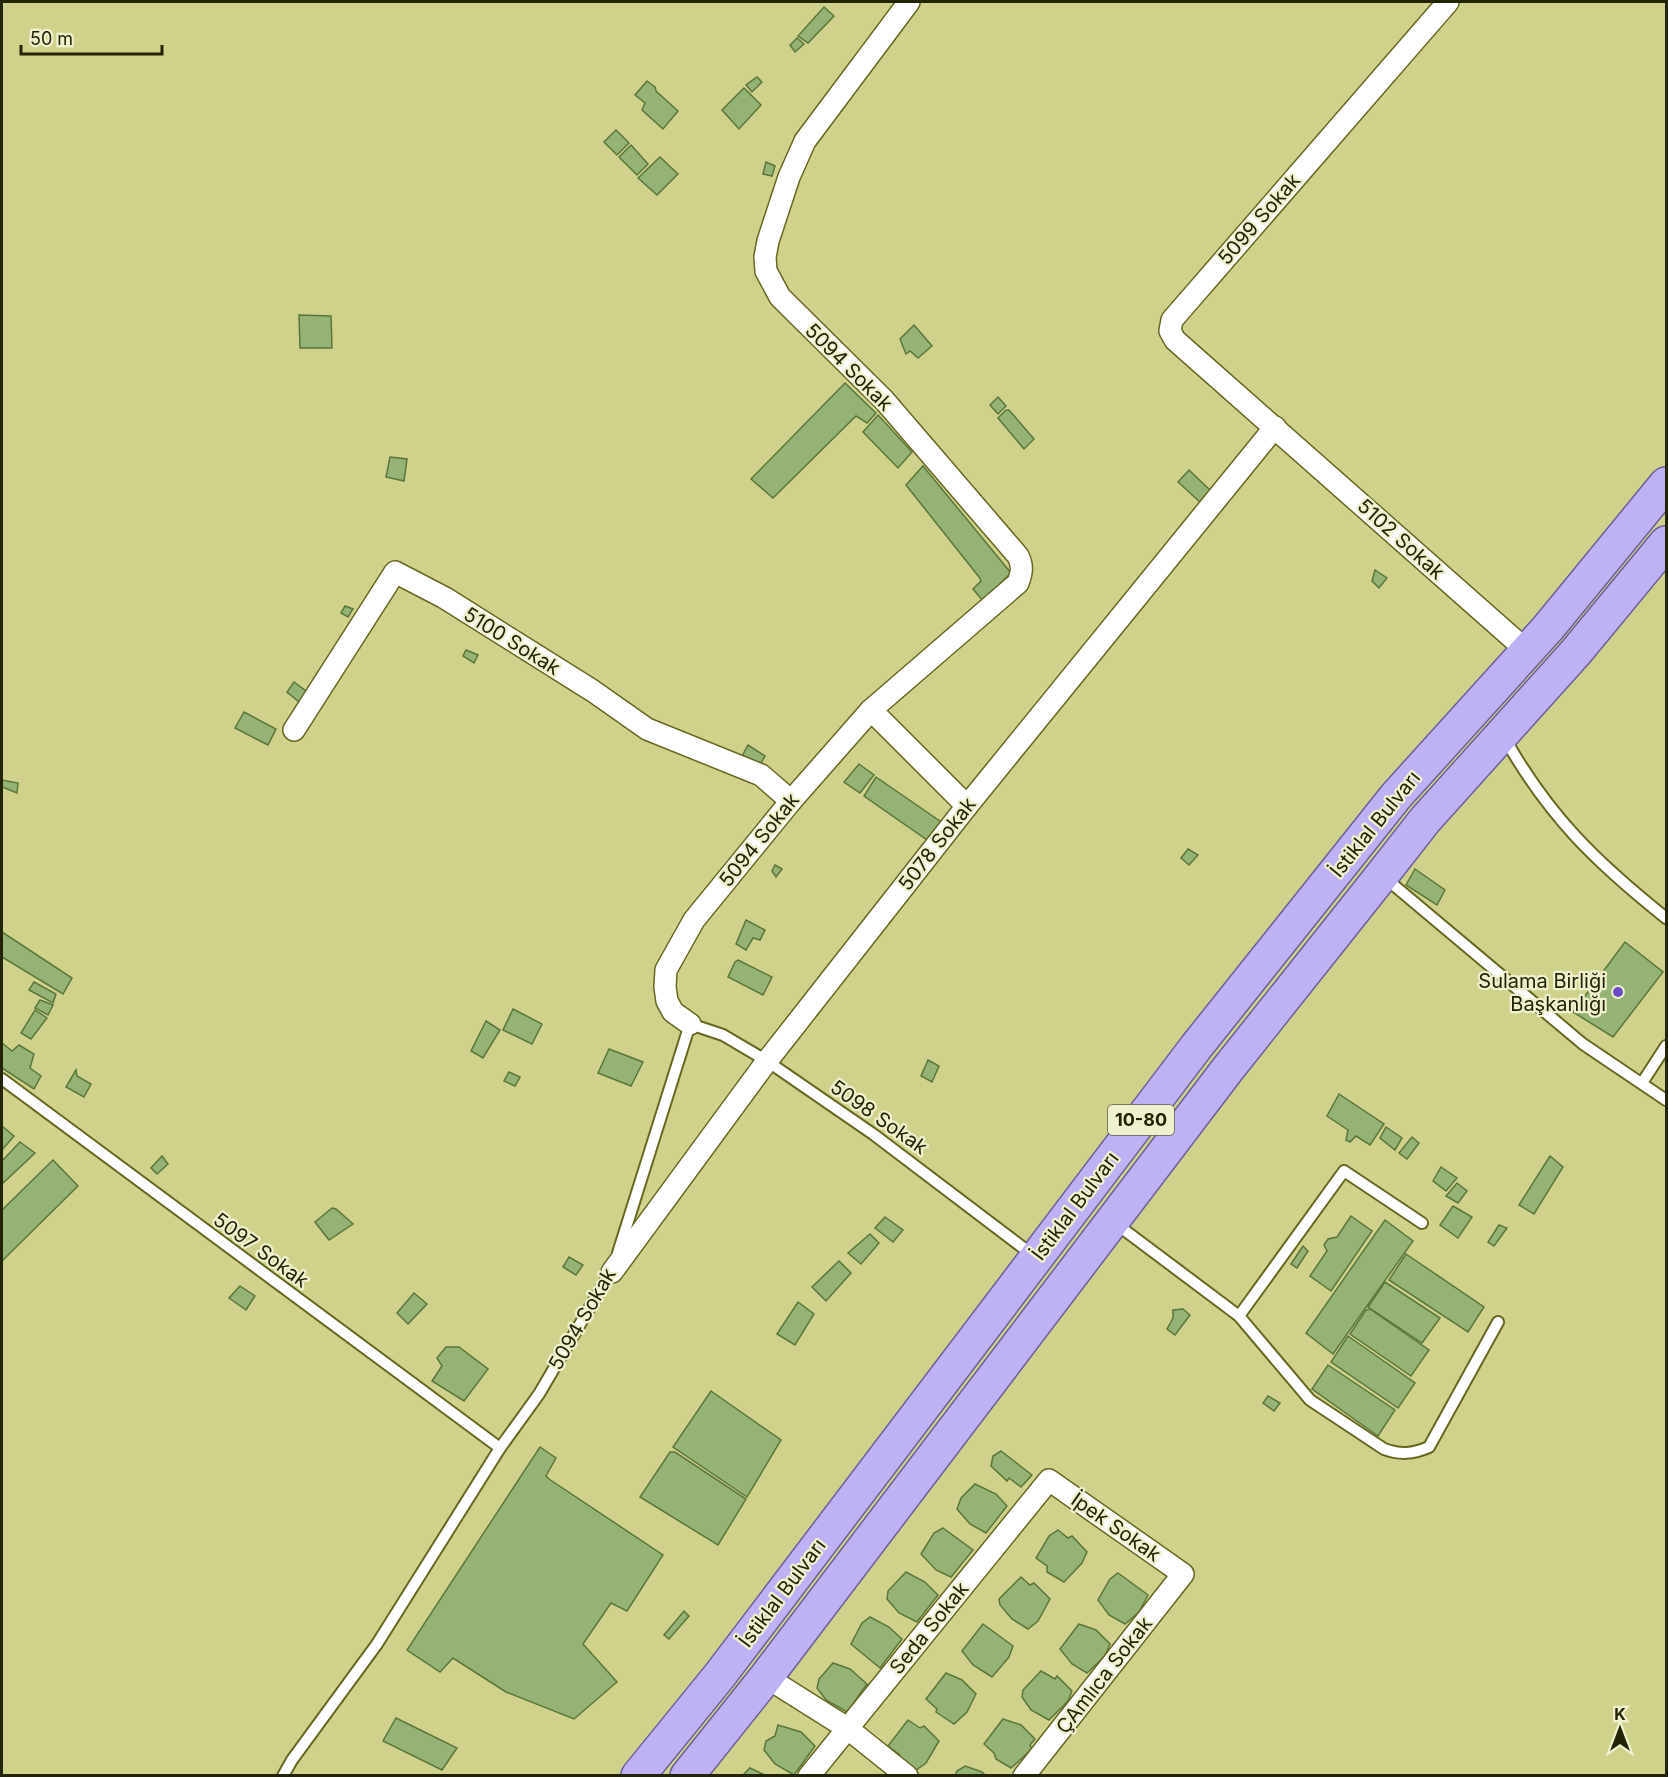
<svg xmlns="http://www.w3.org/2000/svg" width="1668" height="1777" font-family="Inter,sans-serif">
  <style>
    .building { fill: #95b375; stroke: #5a763a; stroke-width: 1.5 }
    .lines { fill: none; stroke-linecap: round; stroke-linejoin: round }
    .lane-casing { stroke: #676720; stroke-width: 14 }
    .street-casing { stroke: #676720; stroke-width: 24 }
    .primary-casing { stroke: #6b5e9c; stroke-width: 36 }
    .lane { stroke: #fff; stroke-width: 10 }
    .street { stroke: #fff; stroke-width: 21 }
    .primary { stroke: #beb2f4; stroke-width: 33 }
    .poi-dot { fill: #6a4dc6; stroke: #eff0cd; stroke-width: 2 }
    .labels { text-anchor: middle; stroke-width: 4.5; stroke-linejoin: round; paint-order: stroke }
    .shield { fill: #eff0cd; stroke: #606042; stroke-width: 1.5 }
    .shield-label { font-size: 18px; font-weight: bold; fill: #232306 }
    .street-label { font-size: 20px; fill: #232306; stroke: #eff0cd }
    .poi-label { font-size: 20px; fill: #232306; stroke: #eff0cd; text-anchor: end }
  </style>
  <rect width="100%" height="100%" fill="#d0d28b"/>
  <g class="building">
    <polygon points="824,7 834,16 808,43 798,36"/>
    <polygon points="797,38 804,44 795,52 790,45"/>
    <polygon points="757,77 762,82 752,92 746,85"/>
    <polygon points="647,81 655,87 656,91 678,111 663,129 642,110 645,103 635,95"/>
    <polygon points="744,88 761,105 739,129 722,110"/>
    <polygon points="616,130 629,143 617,155 604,142"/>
    <polygon points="631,145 648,164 637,175 619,157"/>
    <polygon points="660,157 678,174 657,195 638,178"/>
    <polygon points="766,162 775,166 772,176 763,174"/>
    <polygon points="299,315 331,316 332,348 300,348"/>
    <polygon points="914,325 932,346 918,358 910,351 906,354 900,339"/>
    <polygon points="845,383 876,413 867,423 856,416 773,498 751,479"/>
    <polygon points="998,397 1006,406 998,414 990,405"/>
    <polygon points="1006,410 1009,410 1034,439 1024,449 998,418"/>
    <polygon points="878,415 912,452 898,468 863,432"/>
    <polygon points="390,457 407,459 404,481 386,477"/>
    <polygon points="923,466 1011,573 983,601 973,589 981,581 979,577 906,485"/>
    <polygon points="1189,470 1212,492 1202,504 1178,482"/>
    <polygon points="1375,570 1387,578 1379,588 1372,581"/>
    <polygon points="345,606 353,609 348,617 341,613"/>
    <polygon points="466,650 478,655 474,663 463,656"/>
    <polygon points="294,682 306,691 299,702 287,692"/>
    <polygon points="244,712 276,729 268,745 235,728"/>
    <polygon points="748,745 765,756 759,767 741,758"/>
    <polygon points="859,764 874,775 860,793 844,782"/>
    <polygon points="876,777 944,824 930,842 864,796"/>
    <polygon points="2,780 18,783 17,793 2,787"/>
    <polygon points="1188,849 1198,855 1189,865 1181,858"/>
    <polygon points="775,865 782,869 776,877 772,871"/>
    <polygon points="1415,869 1445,890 1437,905 1406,885"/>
    <polygon points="746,920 765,930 760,940 753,938 746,950 736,944"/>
    <polygon points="2,932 72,978 63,994 2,957"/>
    <polygon points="1625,942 1663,972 1613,1037 1573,1012"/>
    <polygon points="738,960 772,977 763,995 728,977 735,962"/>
    <polygon points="34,982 56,994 53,1003 29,990"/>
    <polygon points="40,1000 53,1005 48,1015 35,1008"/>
    <polygon points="513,1009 542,1024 532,1044 503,1030"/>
    <polygon points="35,1010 47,1018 31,1039 21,1033"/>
    <polygon points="486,1021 500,1030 483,1058 471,1051"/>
    <polygon points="2,1043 12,1051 19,1045 34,1054 30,1068 41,1076 34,1089 2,1068"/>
    <polygon points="609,1049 643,1062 631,1086 598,1073"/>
    <polygon points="928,1060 939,1066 932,1082 921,1076"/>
    <polygon points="76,1070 77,1076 91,1084 84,1097 66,1087"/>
    <polygon points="509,1072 520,1077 515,1086 504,1081"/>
    <polygon points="1339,1094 1384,1124 1370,1145 1356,1136 1350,1142 1346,1140 1348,1130 1327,1116"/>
    <polygon points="2,1126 14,1136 2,1150"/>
    <polygon points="1386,1127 1402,1138 1395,1150 1380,1138"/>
    <polygon points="1412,1137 1419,1143 1407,1159 1399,1153"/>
    <polygon points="20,1142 35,1153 2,1184 2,1161"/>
    <polygon points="162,1156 168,1164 157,1174 151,1168"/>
    <polygon points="1550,1156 1563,1167 1534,1214 1519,1205"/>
    <polygon points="53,1160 78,1186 2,1261 2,1210"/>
    <polygon points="1441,1167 1457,1178 1446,1191 1433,1181"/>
    <polygon points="1457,1183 1467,1191 1458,1203 1446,1196"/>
    <polygon points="1453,1206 1472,1217 1458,1238 1440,1225"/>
    <polygon points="332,1208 336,1209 353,1224 329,1240 315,1222"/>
    <polygon points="1351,1216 1372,1231 1331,1291 1310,1276 1327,1251 1324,1245 1328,1239 1337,1237"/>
    <polygon points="885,1217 903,1230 893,1242 875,1228"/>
    <polygon points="1385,1220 1413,1241 1333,1354 1306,1333"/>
    <polygon points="1499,1225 1507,1228 1494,1246 1488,1242"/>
    <polygon points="870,1234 879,1243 861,1264 848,1253"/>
    <polygon points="1303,1246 1308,1251 1297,1268 1291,1264"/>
    <polygon points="1406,1254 1484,1307 1468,1332 1389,1280"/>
    <polygon points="569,1257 583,1265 576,1275 563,1267"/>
    <polygon points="839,1261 851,1273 826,1301 812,1287"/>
    <polygon points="1385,1282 1440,1318 1422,1343 1368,1307"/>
    <polygon points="240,1286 255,1296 246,1310 229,1298"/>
    <polygon points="414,1293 427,1304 408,1324 397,1313"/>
    <polygon points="798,1302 814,1314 795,1345 777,1334"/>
    <polygon points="1183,1309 1190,1315 1175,1335 1167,1329 1173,1318 1173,1310"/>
    <polygon points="1370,1309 1429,1350 1411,1376 1350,1334 1366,1310"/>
    <polygon points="1348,1336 1415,1383 1398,1408 1331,1362"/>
    <polygon points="446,1347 459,1347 488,1369 464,1401 432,1381 442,1366 437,1358"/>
    <polygon points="1328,1365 1395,1410 1378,1436 1312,1389"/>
    <polygon points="711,1391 781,1440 747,1497 673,1447"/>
    <polygon points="1268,1396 1280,1403 1274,1411 1263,1403"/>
    <polygon points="540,1447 556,1458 546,1476 549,1479 663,1555 627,1611 611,1603 583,1644 617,1682 574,1719 506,1692 453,1658 440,1672 407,1650"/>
    <polygon points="1001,1451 1032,1475 1021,1487 1009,1478 1007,1481 991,1466 993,1456"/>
    <polygon points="670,1452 675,1452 746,1499 718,1545 640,1497"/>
    <polygon points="975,1484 996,1494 1007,1506 986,1533 970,1524 957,1509 961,1498"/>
    <polygon points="943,1528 973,1550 951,1577 936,1570 921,1554 934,1533"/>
    <polygon points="1058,1530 1068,1538 1072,1536 1087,1552 1082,1563 1064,1582 1047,1572 1047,1566 1036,1558 1049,1536"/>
    <polygon points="906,1572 925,1582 938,1595 917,1622 899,1613 887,1599 888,1591"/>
    <polygon points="1118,1573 1148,1595 1139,1612 1125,1624 1109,1615 1098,1600 1110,1579"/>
    <polygon points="1021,1577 1030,1585 1034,1583 1050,1599 1038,1621 1028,1629 1012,1619 1000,1605 999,1599"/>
    <polygon points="684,1611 689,1616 669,1639 664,1635"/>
    <polygon points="870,1617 889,1627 902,1639 880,1668 851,1644 862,1623"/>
    <polygon points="983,1624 1013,1646 1009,1657 992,1677 973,1665 962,1651"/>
    <polygon points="1079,1624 1096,1630 1110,1644 1105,1656 1087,1673 1072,1664 1060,1649"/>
    <polygon points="833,1663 850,1669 867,1684 847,1712 826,1700 817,1688 819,1679"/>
    <polygon points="1041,1671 1055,1679 1057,1676 1072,1691 1068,1701 1049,1720 1031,1710 1022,1697 1023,1690"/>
    <polygon points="946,1673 962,1680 976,1694 967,1712 954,1724 936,1712 937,1709 926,1699"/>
    <polygon points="396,1718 457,1748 442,1770 383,1741"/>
    <polygon points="1003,1719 1021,1725 1035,1739 1030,1745 1032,1749 1011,1768 996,1759 994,1753 984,1744"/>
    <polygon points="908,1720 920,1728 924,1726 939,1741 926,1763 916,1770 898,1760 900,1755 888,1746"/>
    <polygon points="778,1725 801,1732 815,1746 794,1775 775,1764 764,1750 766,1741 775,1736"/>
    <polygon points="965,1766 982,1772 986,1776 955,1776 957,1771"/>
    <polygon points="750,1768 767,1776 742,1776"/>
  </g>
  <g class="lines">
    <g class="lane-casing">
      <g id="lane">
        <path d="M1504 737C1549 817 1596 862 1666 918"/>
        <polyline points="1384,877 1583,1044 1666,1100"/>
        <polyline points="2,1079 500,1448"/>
        <polyline points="1642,1083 1666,1046"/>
        <path d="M1115 1223 1239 1316 1310 1400 1384 1449C1400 1455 1413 1454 1429 1447L1498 1322"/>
        <polyline points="618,1253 690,1024 723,1035 767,1061 873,1134 1034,1256"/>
        <polyline points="1239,1316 1344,1171 1422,1223"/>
        <polyline points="283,1776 292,1760 377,1644 500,1448 539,1394 613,1268"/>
      </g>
    </g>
    <g class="street-casing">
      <g id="street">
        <polyline points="1448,2 1172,320 1170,331 1175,340 1527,651"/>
        <polyline points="871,710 967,806"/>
        <polyline points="294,730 395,572 445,598 593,691 647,729 761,775 791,801"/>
        <path d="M690 1024 673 1012 667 1001 665 987 666 970 694 920 791 801 871 710 1018 583C1022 572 1023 566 1018 556L884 400 780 297 766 271 765 257 768 241 789 177 805 141 909 2"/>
        <polyline points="612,1272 767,1061 967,806 1275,427"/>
        <polyline points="766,1677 847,1728 907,1776"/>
        <polyline points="809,1776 1049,1480 1183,1574 1024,1776"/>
      </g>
    </g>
    <g class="primary-casing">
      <g id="primary">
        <polyline points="638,1776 720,1675 1196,1047 1396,796 1548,628 1666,484"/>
        <polyline points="687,1776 766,1677 1227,1070 1382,875 1425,820 1576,652 1666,543"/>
      </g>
    </g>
    <use href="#lane" class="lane"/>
    <use href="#street" class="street"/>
    <use href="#primary" class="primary"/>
  </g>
  <circle class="poi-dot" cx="1618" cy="992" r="6"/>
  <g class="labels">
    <rect class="shield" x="1108" y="1105" width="66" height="30" rx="4.5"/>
    <g class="shield-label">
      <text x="1141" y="1126">10-80</text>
    </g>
    <g class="street-label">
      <text transform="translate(1259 219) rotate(-49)" y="7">5099 Sokak</text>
      <text transform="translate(849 367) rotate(45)" y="7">5094 Sokak</text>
      <text transform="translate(1401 539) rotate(42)" y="7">5102 Sokak</text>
      <text transform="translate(512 641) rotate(32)" y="7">5100 Sokak</text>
      <text transform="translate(1375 824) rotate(-51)" y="7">İstiklal Bulvarı</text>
      <text transform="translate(759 840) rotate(-51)" y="7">5094 Sokak</text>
      <text transform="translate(937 844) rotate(-52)" y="7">5078 Sokak</text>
      <text transform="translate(879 1117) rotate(35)" y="7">5098 Sokak</text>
      <text transform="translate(1075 1206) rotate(-53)" y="7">İstiklal Bulvarı</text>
      <text transform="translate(261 1250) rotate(36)" y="7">5097 Sokak</text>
      <text transform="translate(582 1319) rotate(-60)" y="7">5094 Sokak</text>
      <text transform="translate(1116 1527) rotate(35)" y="7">İpek Sokak</text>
      <text transform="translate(782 1593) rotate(-53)" y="7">İstiklal Bulvarı</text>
      <text transform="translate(929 1628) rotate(-51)" y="7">Seda Sokak</text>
      <text transform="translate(1104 1675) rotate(-52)" y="7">ÇAmlıca Sokak</text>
    </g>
    <g class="poi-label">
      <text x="1606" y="988">Sulama Birliği<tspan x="1606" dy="23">Başkanlığı</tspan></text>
    </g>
  </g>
  <rect width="1668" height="1777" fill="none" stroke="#232306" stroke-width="6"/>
  <g transform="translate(1620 1729)" stroke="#eff0cd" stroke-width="4.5" paint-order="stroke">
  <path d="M0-4.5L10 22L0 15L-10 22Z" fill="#232306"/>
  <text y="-9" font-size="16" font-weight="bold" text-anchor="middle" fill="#232306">K</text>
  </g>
  <path d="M21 45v9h141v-9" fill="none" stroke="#232306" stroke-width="3"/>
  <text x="30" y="45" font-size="18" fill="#232306" stroke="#eff0cd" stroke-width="4.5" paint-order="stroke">50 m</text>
</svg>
